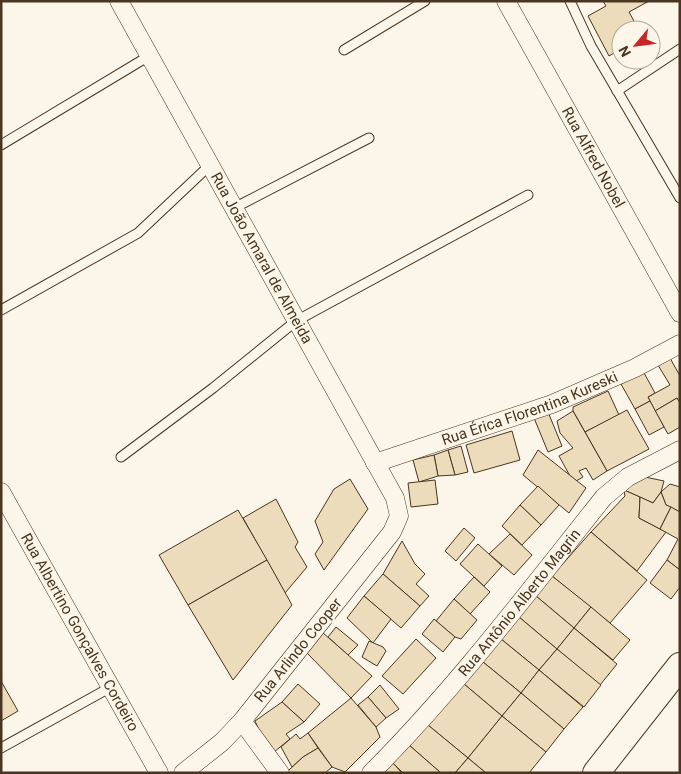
<svg xmlns="http://www.w3.org/2000/svg" width="681" height="774" font-family="Roboto,sans-serif">
  <style>
    .building { fill: #ecdcbc; stroke: #4a3520 }
    .lines { fill: none; stroke-linecap: round; stroke-linejoin: round }
    .lane-casing { stroke: #4a3520; stroke-width: 11 }
    .street-casing { stroke: #4a3520; stroke-width: 19 }
    .primary-casing { stroke: #4a3520; stroke-width: 28 }
    .lane { stroke: #fbf6e9; stroke-width: 9 }
    .street { stroke: #fbf6e9; stroke-width: 18 }
    .primary { stroke: #fbf6e9; stroke-width: 26 }
    .labels { text-anchor: middle; stroke-width: 4; stroke-linejoin: round; paint-order: stroke }
    .street-label { font-size: 15px; fill: #4a3520; stroke: #fbf6e9 }
  </style>
  <rect width="100%" height="100%" fill="#fbf6e9"/>
  <g class="building">
    <polygon points="603,1 649,1 629,12 639,30 621,30 621,49 609,56 588,16 606,6"/>
    <polygon points="670,358 680,376 680,403 677,398 655,411 648,397 670,385 658,365"/>
    <polygon points="643,371 655,393 648,397 650,401 635,409 621,384"/>
    <polygon points="608,391 619,415 585,432 573,411 573,407"/>
    <polygon points="677,398 680,403 680,427 668,434 655,411"/>
    <polygon points="650,401 664,427 649,435 635,409"/>
    <polygon points="627,410 649,449 607,471 585,432"/>
    <polygon points="573,411 607,471 593,480 586,468 579,471 583,477 576,481 570,476 559,456 573,448 560,433 557,421"/>
    <polygon points="548,412 562,446 548,452 534,418"/>
    <polygon points="512,431 520,460 474,473 466,445"/>
    <polygon points="461,446 468,472 455,475 448,450"/>
    <polygon points="448,450 455,475 438,476 434,455"/>
    <polygon points="538,450 586,488 569,513 523,475"/>
    <polygon points="434,455 438,476 419,482 413,460"/>
    <polygon points="645,477 664,481 661,492 653,503 624,490"/>
    <polygon points="350,479 368,509 324,570 315,554 323,542 315,521 334,489"/>
    <polygon points="435,480 438,504 411,507 408,483"/>
    <polygon points="670,484 680,487 680,512 666,505 661,492"/>
    <polygon points="538,486 559,505 541,525 520,505"/>
    <polygon points="624,490 640,497 639,518 666,532 637,571 591,532 625,496"/>
    <polygon points="661,492 666,505 671,507 660,529 639,518 640,497 653,503"/>
    <polygon points="276,499 298,542 295,547 307,567 285,593 243,518"/>
    <polygon points="520,505 541,525 522,545 502,526"/>
    <polygon points="671,507 680,512 680,570 667,560 678,539 660,529"/>
    <polygon points="238,510 267,560 188,605 159,555"/>
    <polygon points="464,528 475,538 456,561 445,551"/>
    <polygon points="591,532 647,580 610,623 552,576"/>
    <polygon points="510,534 532,555 514,575 489,554"/>
    <polygon points="402,541 415,564 425,574 416,584 429,596 420,606 383,574"/>
    <polygon points="478,544 502,566 484,586 460,564"/>
    <polygon points="267,560 292,605 233,680 188,605"/>
    <polygon points="667,560 680,570 680,587 671,599 650,583"/>
    <polygon points="383,574 420,606 401,628 364,596"/>
    <polygon points="552,576 591,607 574,628 536,596"/>
    <polygon points="474,577 490,592 470,614 454,599"/>
    <polygon points="364,596 391,619 373,643 347,618"/>
    <polygon points="536,596 574,628 557,649 519,617"/>
    <polygon points="454,599 477,620 461,639 455,637 436,621"/>
    <polygon points="591,607 630,640 613,660 574,628"/>
    <polygon points="519,617 557,649 539,670 501,639"/>
    <polygon points="434,619 455,637 443,652 422,634"/>
    <polygon points="336,627 358,645 348,655 328,637"/>
    <polygon points="574,628 617,664 600,685 557,649"/>
    <polygon points="322,632 372,676 351,698 306,652"/>
    <polygon points="416,639 436,658 403,694 382,676"/>
    <polygon points="501,639 539,670 521,693 483,662"/>
    <polygon points="369,641 383,647 386,651 377,666 362,657"/>
    <polygon points="557,649 601,685 584,707 539,670"/>
    <polygon points="483,662 521,693 502,716 464,684"/>
    <polygon points="539,670 583,707 564,729 521,693"/>
    <polygon points="1,681 18,711 1,721"/>
    <polygon points="298,684 320,704 304,722 282,702"/>
    <polygon points="464,684 502,716 468,758 428,725"/>
    <polygon points="380,685 399,709 386,718 368,697"/>
    <polygon points="521,693 564,729 546,752 502,716"/>
    <polygon points="368,697 386,718 376,727 358,705"/>
    <polygon points="351,698 376,727 380,737 345,772 332,767 308,733"/>
    <polygon points="282,702 304,722 286,734 290,739 274,752 260,732 255,721"/>
    <polygon points="502,716 546,752 529,773 486,773 468,758"/>
    <polygon points="428,725 468,758 455,773 441,773 409,745"/>
    <polygon points="308,733 318,748 303,757 292,767 281,747 296,734 300,739"/>
    <polygon points="409,745 441,773 403,773 392,762"/>
    <polygon points="318,748 332,767 325,773 289,773 288,771 303,757"/>
    <polygon points="468,758 486,773 455,773"/>
    <polygon points="392,762 402,773 382,773"/>
  </g>
  <g class="lines">
    <g class="lane-casing">
      <g id="lane">
        <polyline points="570,1 591,46 680,198"/>
        <polyline points="344,50 425,1"/>
        <polyline points="617,91 680,49"/>
        <polyline points="1,145 149,56"/>
        <polyline points="234,208 369,138"/>
        <polyline points="1,310 138,233 210,165"/>
        <polyline points="121,457 213,388 296,321 528,195"/>
        <polyline points="1,748 111,687"/>
      </g>
    </g>
    <g class="street-casing">
      <g id="street">
        <path id="s1" d="M119 1 395 498 399 516 392 532 242 721 222 742 183 773"/>
        <path id="s2" d="M506 1 680 313"/>
        <path id="s3" d="M375 463 552 404 635 368 680 344"/>
        <path id="s4" d="M1 492 159 773"/>
        <polyline points="242,721 280,773"/>
        <path id="s5" d="M371 773C456 688 529 591 604 497L628 477 680 450"/>
      </g>
    </g>
    <g class="primary-casing">
      <polyline id="primary" points="596,773 680,666"/>
    </g>
    <use href="#lane" class="lane"/>
    <use href="#street" class="street"/>
    <use href="#primary" class="primary"/>
  </g>
  <g class="labels">
    <g class="street-label">
      <text dy="5" stroke="none"><textPath href="#s2" startOffset="179">Rua Alfred Nobel</textPath></text>
      <text dy="5" stroke="none"><textPath href="#s1" startOffset="294">Rua João Amaral de Almeida</textPath></text>
      <text dy="5" stroke="none"><textPath href="#s3" startOffset="164">Rua Érica Florentina Kureski</textPath></text>
      <text dy="5" stroke="none"><textPath href="#s5" startOffset="226">Rua Antônio Alberto Magrin</textPath></text>
      <text dy="5" stroke="none"><textPath href="#s4" startOffset="161">Rua Albertino Gonçalves Cordeiro</textPath></text>
      <text transform="translate(298 650) rotate(-51)" y="5">Rua Arlindo Cooper</text>
    </g>
  </g>
  <rect width="681" height="774" fill="none" stroke="#4a3520" stroke-width="5"/>
  <g transform="translate(636 45) rotate(241)"><circle r="24" fill="#fbf6e9" stroke="#b4a999"/>
  <path d="M0-4L9 19L0 12L-9 19Z" fill="#c62828"/>
  <text y="-8" font-size="14" font-weight="bold" text-anchor="middle" fill="#4a3520">N</text>
  </g>
</svg>
